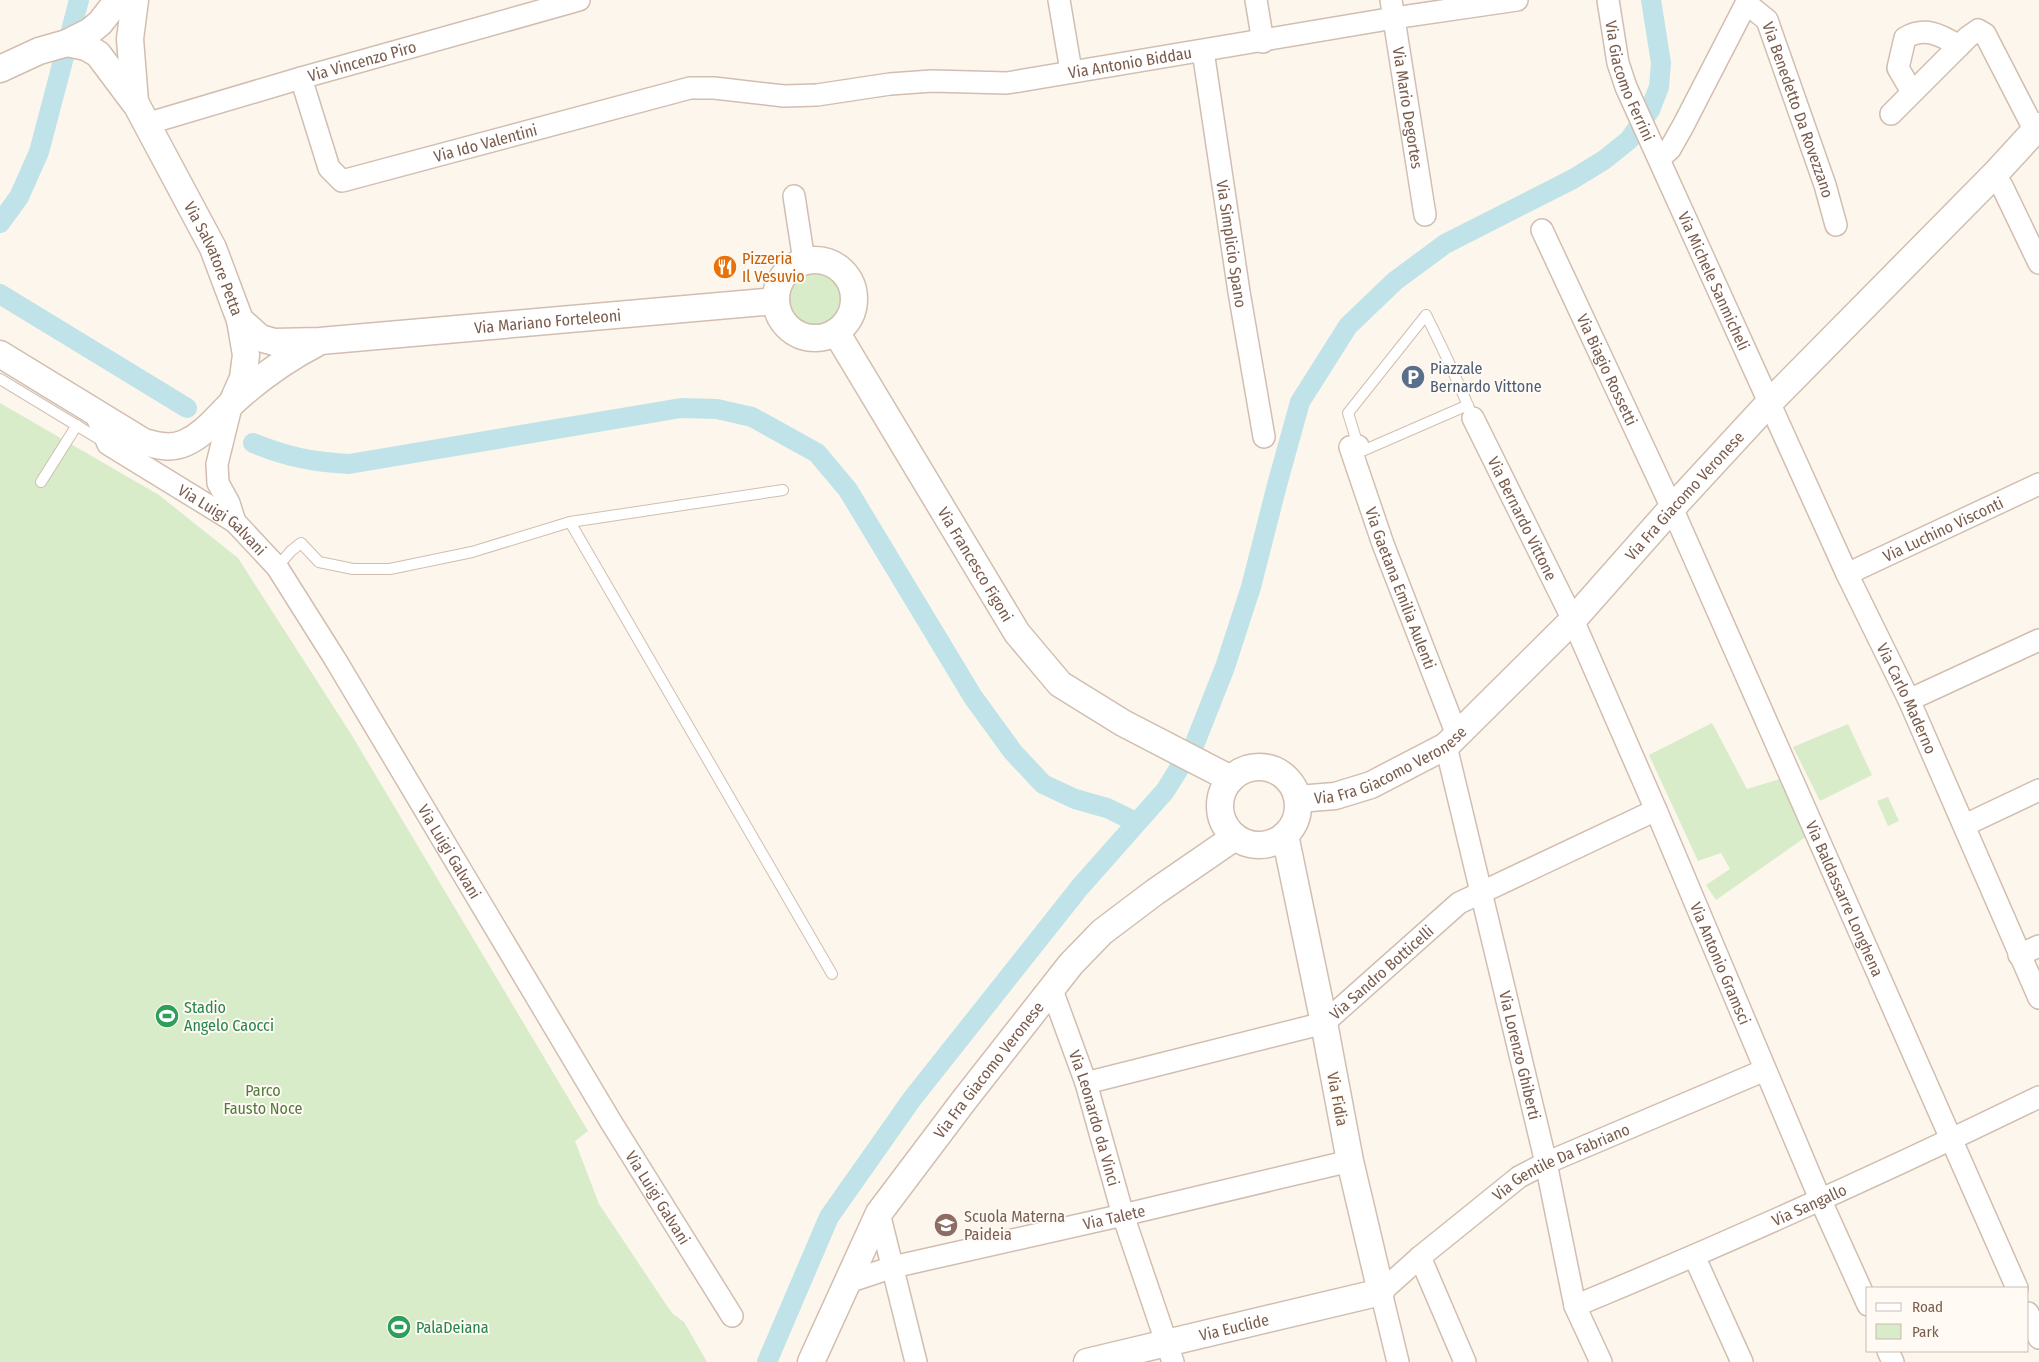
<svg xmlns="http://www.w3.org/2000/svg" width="2039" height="1362" font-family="'Fira Sans Condensed',sans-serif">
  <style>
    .green { fill: #d8ecc9 }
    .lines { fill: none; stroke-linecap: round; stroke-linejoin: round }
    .canal { stroke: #bfe3e8; stroke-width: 20 }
    .service-casing { stroke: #d1beb0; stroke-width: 12 }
    .minor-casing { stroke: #d1beb0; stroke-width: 24 }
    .tertiary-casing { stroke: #d1beb0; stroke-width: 29 }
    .service { stroke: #fff; stroke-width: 10 }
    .minor { stroke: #fff; stroke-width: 21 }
    .tertiary { stroke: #fff; stroke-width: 26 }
    .labels { text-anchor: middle; stroke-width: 4; stroke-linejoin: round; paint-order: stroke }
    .street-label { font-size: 16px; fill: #7a5c4d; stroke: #fffaf3 }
    .food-label { font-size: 16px; fill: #c56008; stroke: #fffaf3; text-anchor: start }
    .service-label { font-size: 16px; fill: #4e5e75; stroke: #fffaf3; text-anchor: start }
    .leisure-label { font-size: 16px; fill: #27864d; stroke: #fffaf3; text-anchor: start }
    .park-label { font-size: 16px; fill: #537a41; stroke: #fffaf3 }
    .education-label { font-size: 16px; fill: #785e54; stroke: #fffaf3; text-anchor: start }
  </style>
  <rect width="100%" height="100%" fill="#fdf6ec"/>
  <g class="green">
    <circle cx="815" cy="299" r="29"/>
    <polygon points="0,403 159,495 238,558 351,734 588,1131 575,1141 599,1204 667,1306 673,1314 684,1322 707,1362 0,1362"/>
    <polygon points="1712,723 1747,789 1780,779 1807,836 1716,900 1706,885 1730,869 1721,853 1698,861 1649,755"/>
    <polygon points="1848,724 1872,775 1820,801 1793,747"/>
    <polygon points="1888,797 1899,821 1888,826 1877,801"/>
  </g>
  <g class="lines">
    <g class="canal">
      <polyline points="0,223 19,197 39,152 79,0"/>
      <polyline points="0,294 187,408"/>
      <path d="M253 443C288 457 312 462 349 464L681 408 717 409 752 417 817 453 848 490 973 697 1013 752 1043 784 1075 799 1107 808 1136 822"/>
      <polyline points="767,1362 829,1217 912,1099 1080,887 1165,791 1195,743 1225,667 1251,587 1277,485 1300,402 1348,326 1395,281 1445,244 1573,179 1604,160 1629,140 1650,110 1659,87 1661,63 1651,0"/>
    </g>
    <g class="service-casing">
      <g id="service">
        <polyline points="0,379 104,442"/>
        <path d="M1468 405 1360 452 1348 413 1426 315C1443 349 1459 383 1473 418"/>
        <polyline points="41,482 77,425"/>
        <polyline points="570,522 832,974"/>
        <polyline points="277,567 291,551 301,543 319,562 353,569 390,569 472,552 570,522 783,490"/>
      </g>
    </g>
    <g class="minor-casing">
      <g id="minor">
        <polyline points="1059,0 1071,71"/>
        <polyline points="1256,0 1263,42"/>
        <path id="s1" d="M1391 0 1425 215"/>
        <path id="s2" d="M1608 0 1618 63 1626 87 1847 574 1909 700 2039 998"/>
        <path id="s3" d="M1746 3 1767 20 1825 185 1836 225"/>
        <path id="s4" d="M1203 51 1239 292 1264 437"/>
        <path id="s5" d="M301 78 329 168 342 181 690 88H714L784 96 817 95 890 84 932 81 1007 83 1394 18 1517 0"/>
        <path d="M1912 92 1898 68 1905 38C1925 26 1941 35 1959 46"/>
        <polyline points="1891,114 1968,37 1978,30 1985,34 2035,131"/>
        <path id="s6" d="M146 124 301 78 579 0"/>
        <polyline points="1660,158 1670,149 1683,126 1748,0"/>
        <polyline points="1994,175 2002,186 2039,263"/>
        <polyline points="794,196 804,261"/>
        <path id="s7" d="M1542 230 1672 508 2017 1288"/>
        <polyline points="232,403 217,464 218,483 229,503 235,522"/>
        <path id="s8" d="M95 412 108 444 235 522 277 567 335 659 611 1122 732 1316"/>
        <path id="s9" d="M1473 418 1573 620 1656 810 1820 1199 1868 1305"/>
        <path id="s10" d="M1358 446 1350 447 1383 544 1457 735"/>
        <path id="s11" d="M1847 574 2039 484"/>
        <polyline points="1909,700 2039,640"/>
        <path id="s12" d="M1446 746 1546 1163 1575 1306 1601 1362"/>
        <polyline points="1965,825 2039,790"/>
        <polyline points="2019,955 2039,946"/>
        <path id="s13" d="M1052 990 1086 1083 1123 1215 1173 1362"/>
        <path id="s14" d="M1086 1083 1324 1023 1459 903 1656 810"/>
        <polyline points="879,1213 916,1362"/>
        <polyline points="1694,1256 1742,1362"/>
        <polyline points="1420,1257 1465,1362"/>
        <path id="s15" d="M848 1282 893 1267 1123 1215 1350 1161"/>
        <path id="s16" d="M1575 1306C1732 1241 1887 1171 2039 1097"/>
        <polyline points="2028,1313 2039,1338"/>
        <polyline points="1888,1351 1893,1362"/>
        <path id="s17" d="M1398 1362 1381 1292 1420 1257 1519 1177 1546 1163 1765 1070"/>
      </g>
    </g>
    <g class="tertiary-casing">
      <g id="tertiary">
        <path id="s18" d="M135 0 130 39 135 102 213 248 240 320 246 355 243 378 232 403"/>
        <polyline points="67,43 86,47 98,54 134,102"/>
        <polyline points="0,69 39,51 67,43 89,32 100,23 118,0"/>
        <circle cx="815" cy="299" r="39"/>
        <path id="s19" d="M240 320 260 338 274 342 320 341 776 301"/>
        <path id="s20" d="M836 332 1017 633 1060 684 1123 723 1231 779"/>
        <path d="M0 354 144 442C159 446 171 449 185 443 205 434 217 417 232 403 258 379 286 359 317 343"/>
        <circle cx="1259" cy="806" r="39"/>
        <path id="s21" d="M1298 799 1335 796 1371 785 1446 746 1573 620 1672 508 1769 403 1994 175 2039 126"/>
        <path id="s22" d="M811 1362 879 1213 965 1099 1071 964 1102 932 1155 892 1235 837"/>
        <path id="s23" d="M1087 1362 1381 1292 1350 1161 1324 1023 1285 835"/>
      </g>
    </g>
    <use href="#service" class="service"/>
    <use href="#minor" class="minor"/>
    <use href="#tertiary" class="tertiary"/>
  </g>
  <defs>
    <g id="restaurant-disc" transform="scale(1.25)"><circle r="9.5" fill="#e8710a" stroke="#fffaf3"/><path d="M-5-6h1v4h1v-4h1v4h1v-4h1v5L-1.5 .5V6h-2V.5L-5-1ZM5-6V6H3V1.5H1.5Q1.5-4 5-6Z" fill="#fff"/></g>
    <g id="parking-disc" transform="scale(1.25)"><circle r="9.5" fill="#5c6f8a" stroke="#fffaf3"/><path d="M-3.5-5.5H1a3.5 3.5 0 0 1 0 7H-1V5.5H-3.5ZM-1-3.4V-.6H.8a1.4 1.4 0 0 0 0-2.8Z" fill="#fff"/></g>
    <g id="stadium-disc" transform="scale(1.25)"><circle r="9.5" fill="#2e9e5b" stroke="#fffaf3"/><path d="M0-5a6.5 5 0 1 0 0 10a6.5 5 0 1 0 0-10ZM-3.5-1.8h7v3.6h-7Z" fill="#fff"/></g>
    <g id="school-disc" transform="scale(1.25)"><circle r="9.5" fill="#8d6e63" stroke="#fffaf3"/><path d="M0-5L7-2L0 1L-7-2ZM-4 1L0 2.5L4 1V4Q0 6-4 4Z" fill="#fff"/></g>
  </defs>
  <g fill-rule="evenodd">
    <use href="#restaurant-disc" x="725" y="267"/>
    <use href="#parking-disc" x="1413" y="377"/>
    <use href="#stadium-disc" x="167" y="1016"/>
    <use href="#school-disc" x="946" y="1225"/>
    <use href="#stadium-disc" x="399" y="1327"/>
  </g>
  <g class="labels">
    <g class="street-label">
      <text dy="6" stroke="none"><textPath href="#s6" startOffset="225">Via Vincenzo Piro</textPath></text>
      <text dy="6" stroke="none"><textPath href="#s5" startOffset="916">Via Antonio Biddau</textPath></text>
      <text dy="6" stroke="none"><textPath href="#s2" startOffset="84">Via Giacomo Ferrini</textPath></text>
      <text dy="6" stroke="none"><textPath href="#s1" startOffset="109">Via Mario Degortes</textPath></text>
      <text dy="6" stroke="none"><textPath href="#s3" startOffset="122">Via Benedetto Da Rovezzano</textPath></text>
      <text dy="6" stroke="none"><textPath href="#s5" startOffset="261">Via Ido Valentini</textPath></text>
      <text dy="6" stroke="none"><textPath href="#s4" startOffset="195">Via Simplicio Spano</textPath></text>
      <text dy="6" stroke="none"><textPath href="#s18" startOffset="278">Via Salvatore Petta</textPath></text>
      <text dy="6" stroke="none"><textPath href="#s2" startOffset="302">Via Michele Sanmicheli</textPath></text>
      <text dy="6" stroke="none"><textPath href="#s19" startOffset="316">Via Mariano Forteleoni</textPath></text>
      <text dy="6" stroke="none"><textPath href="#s7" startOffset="154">Via Biagio Rossetti</textPath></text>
      <text dy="6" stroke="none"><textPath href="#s21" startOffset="505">Via Fra Giacomo Veronese</textPath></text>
      <text dy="6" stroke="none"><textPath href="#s9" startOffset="112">Via Bernardo Vittone</textPath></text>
      <text dy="6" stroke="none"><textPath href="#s8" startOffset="172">Via Luigi Galvani</textPath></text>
      <text dy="6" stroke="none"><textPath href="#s11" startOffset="106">Via Luchino Visconti</textPath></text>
      <text dy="6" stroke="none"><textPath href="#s20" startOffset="271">Via Francesco Figoni</textPath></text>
      <text dy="6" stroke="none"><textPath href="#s10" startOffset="158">Via Gaetana Emilia Aulenti</textPath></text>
      <text dy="6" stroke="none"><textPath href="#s2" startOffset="762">Via Carlo Maderno</textPath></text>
      <text dy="6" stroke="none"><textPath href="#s21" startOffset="100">Via Fra Giacomo Veronese</textPath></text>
      <text dy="6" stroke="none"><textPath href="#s8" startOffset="578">Via Luigi Galvani</textPath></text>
      <text dy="6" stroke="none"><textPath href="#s7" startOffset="734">Via Baldassarre Longhena</textPath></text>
      <text dy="6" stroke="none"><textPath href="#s9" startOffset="599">Via Antonio Gramsci</textPath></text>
      <text dy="6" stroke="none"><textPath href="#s14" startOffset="322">Via Sandro Botticelli</textPath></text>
      <text dy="6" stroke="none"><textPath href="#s12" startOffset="318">Via Lorenzo Ghiberti</textPath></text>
      <text dy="6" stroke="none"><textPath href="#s22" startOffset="344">Via Fra Giacomo Veronese</textPath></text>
      <text transform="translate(1338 1099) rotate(79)" y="6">Via Fidia</text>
      <text dy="6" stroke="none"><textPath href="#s13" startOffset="135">Via Leonardo da Vinci</textPath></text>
      <text dy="6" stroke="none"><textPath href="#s17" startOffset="296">Via Gentile Da Fabriano</textPath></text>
      <text dy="6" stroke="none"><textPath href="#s8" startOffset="982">Via Luigi Galvani</textPath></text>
      <text dy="6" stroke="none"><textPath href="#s16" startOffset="255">Via Sangallo</textPath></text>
      <text dy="6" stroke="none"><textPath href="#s15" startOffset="274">Via Talete</textPath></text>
      <text dy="6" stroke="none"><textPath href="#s23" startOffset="151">Via Euclide</textPath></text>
    </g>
    <g class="food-label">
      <text x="742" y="264">Pizzeria<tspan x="742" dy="18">Il Vesuvio</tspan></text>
    </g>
    <g class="service-label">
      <text x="1430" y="374">Piazzale<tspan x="1430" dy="18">Bernardo Vittone</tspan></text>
    </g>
    <g class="leisure-label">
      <text x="184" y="1013">Stadio<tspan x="184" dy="18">Angelo Caocci</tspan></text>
      <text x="416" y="1333">PalaDeiana</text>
    </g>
    <g class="park-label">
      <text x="263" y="1096">Parco<tspan x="263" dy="18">Fausto Noce</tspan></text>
    </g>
    <g class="education-label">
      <text x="964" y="1222">Scuola Materna<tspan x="964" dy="18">Paideia</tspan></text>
    </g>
  </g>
  <rect x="1866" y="1287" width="162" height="65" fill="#fffaf3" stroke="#cabbb1"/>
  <rect x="1876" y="1303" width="25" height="8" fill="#ffffff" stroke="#cabbb1"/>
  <text x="1912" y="1312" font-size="15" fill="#7a5c4d">Road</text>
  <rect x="1876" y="1324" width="25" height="15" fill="#d8ecc9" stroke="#cabbb1"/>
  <text x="1912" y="1337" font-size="15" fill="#7a5c4d">Park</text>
</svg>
